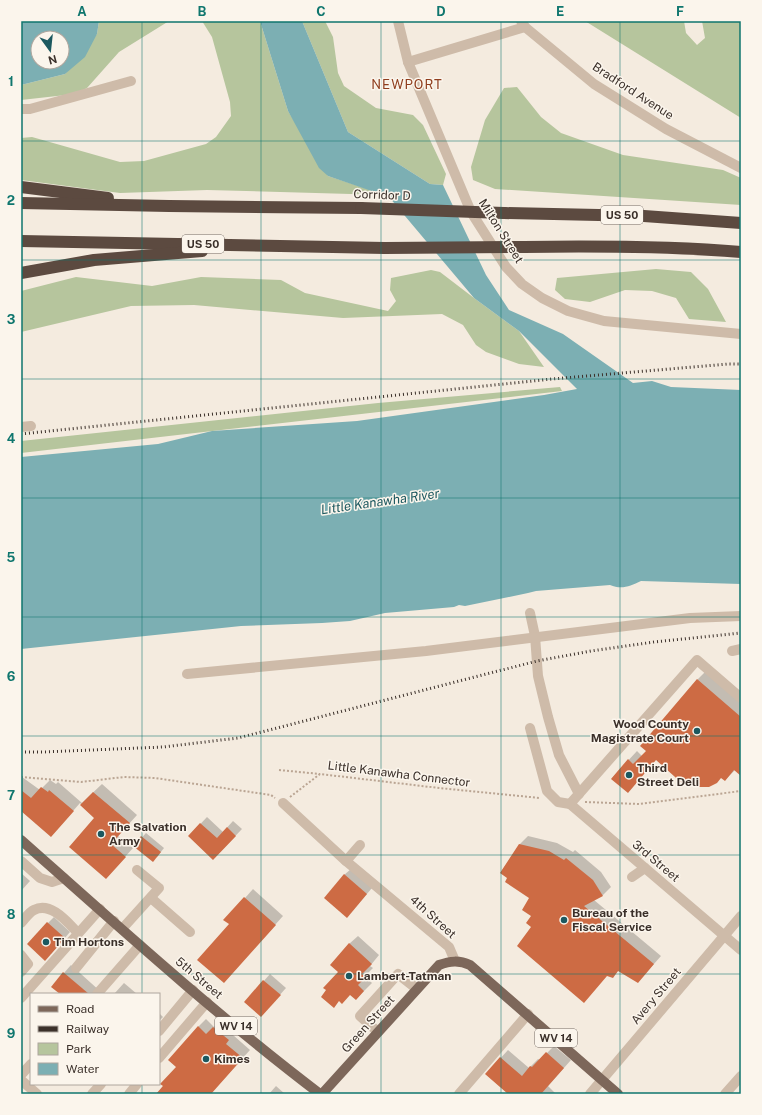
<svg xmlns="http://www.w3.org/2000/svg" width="762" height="1115" font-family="'Public Sans',sans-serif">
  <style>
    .green { fill: #b6c59d }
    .water { fill: #7cafb3; fill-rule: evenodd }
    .shadow { fill: #0003 }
    .building { fill: #cd6b44 }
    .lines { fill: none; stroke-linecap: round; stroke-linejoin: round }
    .path { stroke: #baa593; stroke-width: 2; stroke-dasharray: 2 2; stroke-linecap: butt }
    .minor { stroke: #cebba9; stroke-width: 10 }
    .major { stroke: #7d675a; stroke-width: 10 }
    .highway { stroke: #5c4a40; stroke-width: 12 }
    .rail { stroke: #3b302a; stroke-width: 3; stroke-dasharray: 1 3; stroke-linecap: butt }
    .highway-bridge { stroke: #5c4a40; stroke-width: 12 }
    .grid { fill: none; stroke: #0f766e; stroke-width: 1; stroke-opacity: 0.55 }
    .poi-dot { fill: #1c585f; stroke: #fbf5ec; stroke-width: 1.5 }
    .labels { text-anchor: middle; stroke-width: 3; stroke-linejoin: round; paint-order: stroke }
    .shield { fill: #fbf5ec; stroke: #756b64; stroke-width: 1 }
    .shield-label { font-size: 11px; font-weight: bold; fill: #3b302a }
    .street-label { font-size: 12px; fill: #3b302a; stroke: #fbf5ec }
    .poi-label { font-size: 12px; font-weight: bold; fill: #3b302a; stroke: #fbf5ec; text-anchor: start }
    .neighbourhood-label { font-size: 13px; letter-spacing: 1px; fill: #8f3d1d; stroke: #fbf5ec }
    .water-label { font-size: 13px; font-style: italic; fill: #1c585f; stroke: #fbf5ec }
    .neatline { fill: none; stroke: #0f766e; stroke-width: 1.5 }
    .grid-label { font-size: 13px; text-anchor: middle; font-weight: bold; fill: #0f766e }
  </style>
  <rect width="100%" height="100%" fill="#f4ebdf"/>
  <g class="green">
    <polygon points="99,21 169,21 119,52 87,88 75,94 21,100 21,85 65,74 97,34"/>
    <polygon points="202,21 260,21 288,111 328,176 386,195 207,190 120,193 21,180 21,138 32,137 120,162 144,161 206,144 216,137 231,116 230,102 212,37"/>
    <polygon points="302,21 325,21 333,37 338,73 344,86 376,108 413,115 423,125 446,174 443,185 430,184 348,132"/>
    <polygon points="585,21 684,21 686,33 697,45 705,38 702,21 741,21 741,118"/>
    <polygon points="517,87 541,117 561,133 623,155 723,170 741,178 741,205 495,189 473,180 471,167 485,120 504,88"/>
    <polygon points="656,269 691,272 708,289 726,322 689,319 676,298 652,291 625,290 590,302 565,299 555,290 557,278"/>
    <polygon points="431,270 440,272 474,298 519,331 544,367 519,364 486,352 476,345 463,325 442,314 343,318 194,305 131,306 21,332 21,291 76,277 152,286 201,277 281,280 305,293 388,311 396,301 390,290 391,278"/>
    <polygon points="560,387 562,391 21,453 21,441 378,403"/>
  </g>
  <g class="water">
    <path d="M21 21H99L97 34 85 57 65 74 21 85ZM38 38H62V62H38Z"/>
    <path d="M260 21H302L348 132 430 184 443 185 486 275 509 310 563 334 633 383 652 381 671 387 741 390V584L641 581C630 586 622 590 610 585L536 591 528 593 465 606 459 605 454 607 385 613 350 621 322 623 241 626 21 649V457L158 444 212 431 357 421 544 395 577 389 519 331 474 298 389 197 328 176 319 168 288 111Z"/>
  </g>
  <g class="shadow">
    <polygon points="706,671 741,702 741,773 735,770 725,780 721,777 657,759 612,778 637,751 642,756 647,751 698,679"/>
    <polygon points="22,777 40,790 50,780 56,784 58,782 82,803 102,784 137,815 118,836 133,848 106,878 96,818 80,803 59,827 21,810 21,778"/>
    <polygon points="207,817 223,832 233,821 242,829 219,853 189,836"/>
    <polygon points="146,833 164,848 157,857 135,845"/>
    <polygon points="528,836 557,843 573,852 575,850 601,872 611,887 603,895 594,900 661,956 638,982 619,970 612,977 533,927 531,897 501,872 520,844"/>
    <polygon points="351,869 372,888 353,910 344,875"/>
    <polygon points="21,873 30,881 21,891"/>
    <polygon points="253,889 283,916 232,973 230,924 245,898"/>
    <polygon points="54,917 70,932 51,954 48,923"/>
    <polygon points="358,936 379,955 370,966 373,968 365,976 372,983 356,999 339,972 349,944"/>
    <polygon points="71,965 101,992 104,994 61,994 64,973"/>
    <polygon points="270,974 286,988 261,1016 245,1002"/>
    <polygon points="124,983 137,994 114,994"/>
    <polygon points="159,1013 163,1017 159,1021"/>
    <polygon points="206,1019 214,1027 222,1019 236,1032 233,1035 250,1050 211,1093 205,1094 157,1094 177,1067 198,1027"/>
    <polygon points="554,1046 571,1060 548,1086 556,1094 509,1094 486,1074 508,1050 529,1068 538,1059 540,1060"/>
    <polygon points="276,1086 285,1094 269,1094"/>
  </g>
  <g class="building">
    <polygon points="697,679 741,717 741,776 734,770 725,781 721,778 717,783 709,787 698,787 688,781 684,785 656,760 628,793 611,779 628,759 633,764 646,751 640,746"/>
    <polygon points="41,787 48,792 49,790 74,811 51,837 21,811 21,790 31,798"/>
    <polygon points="93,792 130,823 111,844 126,857 106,879 69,847 94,818 80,805"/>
    <polygon points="200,823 217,838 227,827 236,836 213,860 188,836"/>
    <polygon points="141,836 161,852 153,862 133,846"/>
    <polygon points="519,844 549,851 564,860 566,858 593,880 603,896 584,906 654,964 638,983 618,971 613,978 607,976 584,1003 517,946 531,927 526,923 531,916 522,910 529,898 505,882 507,878 500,873"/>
    <polygon points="344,874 367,894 347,918 324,898"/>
    <polygon points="244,897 276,925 224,983 197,960 229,924 223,920"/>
    <polygon points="47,922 65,938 45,961 27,944"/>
    <polygon points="349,943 372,964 362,974 366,977 358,985 364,991 356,1000 350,995 342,1004 339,1001 334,1008 321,997 326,990 323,988 338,972 330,965"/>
    <polygon points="63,972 89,994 60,994 51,987"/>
    <polygon points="263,980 281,995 261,1017 244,1002"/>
    <polygon points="198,1026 206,1034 213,1027 229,1040 226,1044 243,1058 211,1094 156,1094 163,1086 160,1084 176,1067 168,1060"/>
    <polygon points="546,1052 564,1068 541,1094 508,1094 485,1074 500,1057 522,1076 530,1066 532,1067"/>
  </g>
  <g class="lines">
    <g class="path">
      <polyline points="279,770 320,774"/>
      <polyline points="21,777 81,782 124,777 155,778 271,795 275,798"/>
      <polyline points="290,797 320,774 439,788 540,798"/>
      <polyline points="585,802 639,804 741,791"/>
    </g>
    <g class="minor">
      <polyline points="398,21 408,62 471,212 506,267 522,284 542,298 568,311 604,321 741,334"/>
      <polyline points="521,21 525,27 594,84 666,129 741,168"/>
      <polyline points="408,62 525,27"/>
      <polyline points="21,109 30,109 131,81"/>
      <polyline points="21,427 31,426"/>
      <polyline points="530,613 535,636 538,676 548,717 559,755 579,794"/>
      <polyline points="732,651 741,649"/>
      <polyline points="187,674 426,651 690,618 741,616"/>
      <polyline points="741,698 697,660 570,804 741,950"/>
      <polyline points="530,728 547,791 558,802 570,804"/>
      <polyline points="283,803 346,861 449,947 455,961"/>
      <polyline points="21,861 40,878 52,882 64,878"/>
      <polyline points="346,861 360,845"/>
      <polyline points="632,877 645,868"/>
      <polyline points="151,898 190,932"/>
      <path d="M21 923C25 919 29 912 34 910 51 901 68 923 78 933"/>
      <polyline points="122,929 159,888 137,870"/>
      <polyline points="21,955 28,964 21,972"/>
      <polyline points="76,968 114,921"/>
      <polyline points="97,994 140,945"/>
      <polyline points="21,998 100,909"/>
      <polyline points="159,1031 193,990"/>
      <polyline points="378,1032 360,1016 398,974 417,989"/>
      <polyline points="159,1058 207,1002"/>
      <polyline points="21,1075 31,1064"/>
      <polyline points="21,1080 37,1094"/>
      <polyline points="92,1094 101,1084"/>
      <polyline points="129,1094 137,1084"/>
      <polyline points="459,1094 528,1014"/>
      <polyline points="590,1094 741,916"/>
      <polyline points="725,1094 741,1076"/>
    </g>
    <g class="major">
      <path d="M21 840C119 927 216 1015 320 1094"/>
      <path d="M322 1094 439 965C450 961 459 960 470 965L618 1094"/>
    </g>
    <g class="highway">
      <polyline points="21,187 108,198"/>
      <polyline points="21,203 169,206 361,208"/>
      <polyline points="504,213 644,216 741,223"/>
      <polyline points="21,241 385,248"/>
      <path d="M524 247C597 246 669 246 741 252"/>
      <polyline points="21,273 94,260 202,251"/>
    </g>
    <g class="rail">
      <polyline points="21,434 552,379 728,364 741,364"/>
      <polyline points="21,752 43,752 163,747 238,738 537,661 591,651 654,642 741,633"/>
    </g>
    <g class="highway-bridge">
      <polyline points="361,208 504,213"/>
      <polyline points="385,248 524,247"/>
    </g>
  </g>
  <path class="grid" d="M142 21V994M261 21V1094M381 21V1094M501 21V1094M620 21V1094M21 141H741M21 260H741M21 379H741M21 498H741M21 617H741M21 736H741M21 855H741M21 974H741M142 1084V1094"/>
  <g class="poi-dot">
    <circle cx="697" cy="731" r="4"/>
    <circle cx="629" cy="775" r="4"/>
    <circle cx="101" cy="834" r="4"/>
    <circle cx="564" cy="920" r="4"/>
    <circle cx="46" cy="942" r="4"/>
    <circle cx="349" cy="976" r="4"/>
    <circle cx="206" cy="1059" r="4"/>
  </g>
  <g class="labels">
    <g class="shield">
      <rect x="601" y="206" width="42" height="18" rx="3"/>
      <rect x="182" y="235" width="42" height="18" rx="3"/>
      <rect x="215" y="1017" width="42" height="18" rx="3"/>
      <rect x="535" y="1029" width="42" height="18" rx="3"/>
    </g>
    <g class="shield-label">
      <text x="622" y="219">US 50</text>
      <text x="203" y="248">US 50</text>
      <text x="236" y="1030">WV 14</text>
      <text x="556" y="1042">WV 14</text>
    </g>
    <g class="street-label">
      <text transform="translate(633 91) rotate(33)" y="4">Bradford Avenue</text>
      <text transform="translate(382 195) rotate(2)" y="4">Corridor D</text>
      <text transform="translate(501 231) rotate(58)" y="4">Milton Street</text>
      <text transform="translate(399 774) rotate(7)" y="4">Little Kanawha Connector</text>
      <text transform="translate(656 861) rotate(40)" y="4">3rd Street</text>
      <text transform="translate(433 917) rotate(42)" y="4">4th Street</text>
      <text transform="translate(199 978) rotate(40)" y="4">5th Street</text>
      <text transform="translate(656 996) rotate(-50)" y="4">Avery Street</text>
      <text transform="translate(368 1024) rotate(-48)" y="4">Green Street</text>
    </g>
    <g class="poi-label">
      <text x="689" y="728" text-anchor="end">Wood County<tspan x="689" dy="14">Magistrate Court</tspan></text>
      <text x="637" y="772">Third<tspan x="637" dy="14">Street Deli</tspan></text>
      <text x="109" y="831">The Salvation<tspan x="109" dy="14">Army</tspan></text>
      <text x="572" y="917">Bureau of the<tspan x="572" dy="14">Fiscal Service</tspan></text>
      <text x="54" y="946">Tim Hortons</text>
      <text x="357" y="980">Lambert-Tatman</text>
      <text x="214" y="1063">Kimes</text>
    </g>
    <g class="neighbourhood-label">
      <text x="407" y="89">NEWPORT</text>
    </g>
    <g class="water-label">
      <text transform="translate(380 501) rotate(-8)" y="5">Little Kanawha River</text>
    </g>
  </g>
  <rect width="762" height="1115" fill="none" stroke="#fbf5ec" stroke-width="44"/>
  <rect x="30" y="993" width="130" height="92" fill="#fbf5ec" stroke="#aea69e"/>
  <rect x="38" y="1006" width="20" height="6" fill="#7d675a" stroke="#aea69e"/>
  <text x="66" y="1013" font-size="12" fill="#3b302a">Road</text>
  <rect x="38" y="1026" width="20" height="6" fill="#3b302a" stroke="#aea69e"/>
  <text x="66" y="1033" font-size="12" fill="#3b302a">Railway</text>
  <rect x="38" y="1043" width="20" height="12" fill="#b6c59d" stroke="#aea69e"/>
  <text x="66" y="1053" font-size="12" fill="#3b302a">Park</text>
  <rect x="38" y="1063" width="20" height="12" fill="#7cafb3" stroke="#aea69e"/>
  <text x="66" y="1073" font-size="12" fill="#3b302a">Water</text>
  <g transform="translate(50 50) rotate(165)"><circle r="19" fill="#fbf5ec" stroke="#aea69e"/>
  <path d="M0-3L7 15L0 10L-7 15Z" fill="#1c585f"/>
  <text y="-6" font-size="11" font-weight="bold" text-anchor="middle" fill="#3b302a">N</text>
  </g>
  <rect x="22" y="22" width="718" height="1071" class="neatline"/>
  <g class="grid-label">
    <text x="82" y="16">A</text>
    <text x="202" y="16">B</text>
    <text x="321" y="16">C</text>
    <text x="441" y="16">D</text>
    <text x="560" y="16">E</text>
    <text x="680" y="16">F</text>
    <text x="11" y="86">1</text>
    <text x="11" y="205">2</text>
    <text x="11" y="324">3</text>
    <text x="11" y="443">4</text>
    <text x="11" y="562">5</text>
    <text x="11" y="681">6</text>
    <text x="11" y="800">7</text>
    <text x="11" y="919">8</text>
    <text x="11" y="1038">9</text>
  </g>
</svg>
